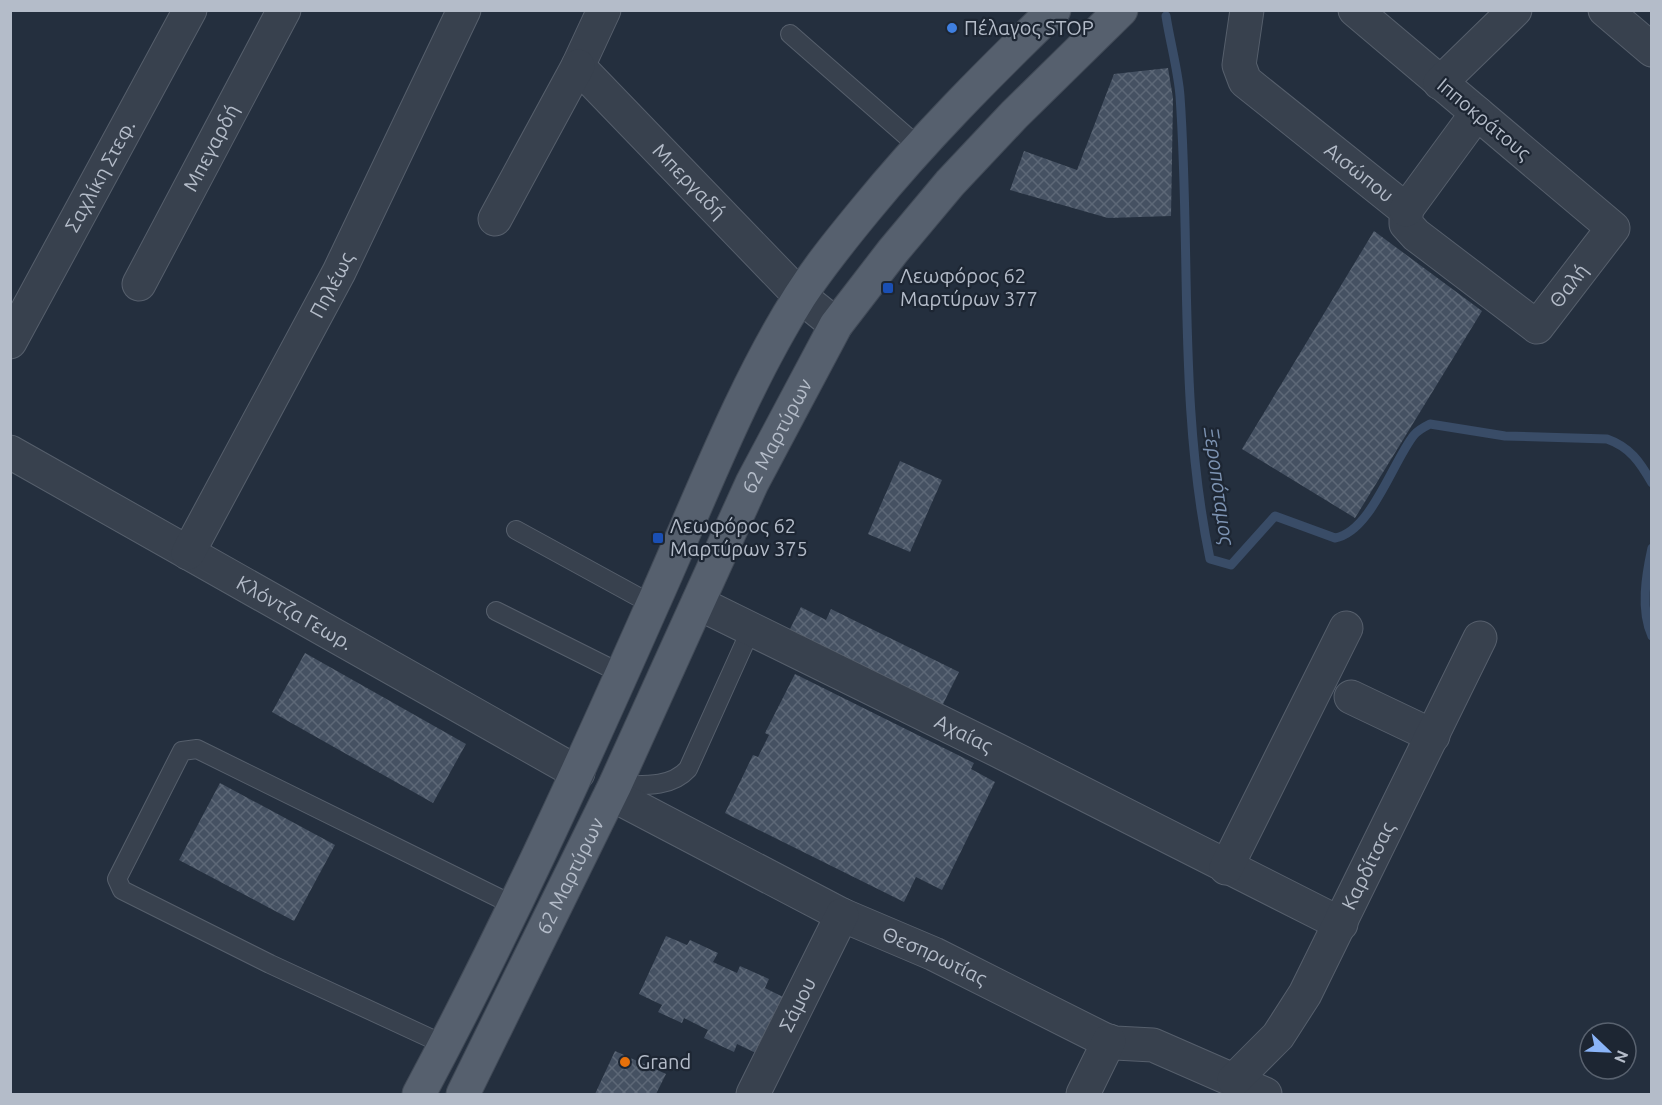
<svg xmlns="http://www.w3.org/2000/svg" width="1662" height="1105" font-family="Ubuntu,sans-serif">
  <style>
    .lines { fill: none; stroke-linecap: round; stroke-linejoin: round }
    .stream { stroke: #394c67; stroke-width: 9 }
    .building { fill: url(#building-cross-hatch) }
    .lane-casing { stroke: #565f6c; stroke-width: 20 }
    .street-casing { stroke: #565f6c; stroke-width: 35 }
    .primary-casing { stroke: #414a57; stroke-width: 35 }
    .lane { stroke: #38414e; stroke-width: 18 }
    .street { stroke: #38414e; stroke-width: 33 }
    .primary { stroke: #56606e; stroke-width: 33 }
    .shop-dot { fill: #3f7fe0; stroke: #1d2633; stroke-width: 2 }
    .transit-dot { fill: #1a4fb4; stroke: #1d2633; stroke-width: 2 }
    .food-dot { fill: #e8710a; stroke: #1d2633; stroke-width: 2 }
    .labels { text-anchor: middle; stroke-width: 4.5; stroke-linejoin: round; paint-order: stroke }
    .poi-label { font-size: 20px; fill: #b4bcc9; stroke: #1d2633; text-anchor: start }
    .street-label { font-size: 20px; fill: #b4bcc9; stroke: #1d2633 }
    .water-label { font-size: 21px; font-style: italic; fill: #7c92b1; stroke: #1d2633 }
  </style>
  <defs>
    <pattern id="building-cross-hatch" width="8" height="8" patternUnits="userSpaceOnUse" patternTransform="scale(1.5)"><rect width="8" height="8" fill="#455162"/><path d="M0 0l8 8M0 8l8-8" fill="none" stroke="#5d6877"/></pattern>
  </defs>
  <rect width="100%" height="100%" fill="#242f3e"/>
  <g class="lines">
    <g class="stream">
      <path d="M1166 16C1170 42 1178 70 1180 96 1191 250 1178 407 1210 559L1231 565 1275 516 1335 538C1371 532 1393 461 1414 435 1418 430 1424 427 1430 424L1505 436 1607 439C1630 447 1640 462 1652 483"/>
      <path d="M1652 548C1646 575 1640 610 1652 636"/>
    </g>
  </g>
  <g class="building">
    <polygon points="1168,68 1173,98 1171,216 1108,218 1010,190 1024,151 1077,170 1114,74"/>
    <polygon points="1374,231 1482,311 1355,518 1242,449"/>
    <polygon points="900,461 942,480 910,552 868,534"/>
    <polygon points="801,607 826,620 831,609 959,672 941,708 788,633"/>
    <polygon points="305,653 466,744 433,803 272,712"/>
    <polygon points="795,674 974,763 971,769 995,782 942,890 916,877 904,902 725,813 753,755 758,757 769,735 765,733"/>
    <polygon points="220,783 335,845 294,921 179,860"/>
    <polygon points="666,936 687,945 690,940 718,953 713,962 737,973 740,966 769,979 765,988 785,998 758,1054 737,1044 734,1052 704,1038 708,1030 684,1018 682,1023 658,1012 662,1005 639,994"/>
    <polygon points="615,1051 666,1074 656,1094 595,1094"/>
  </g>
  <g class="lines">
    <g class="lane-casing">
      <g id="lane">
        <polyline points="790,34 919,147"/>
        <polyline points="516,530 653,605"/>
        <polyline points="496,611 622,674"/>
        <path d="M615 785C640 785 670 789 688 769L751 629"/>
        <polyline points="445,1045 270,964 122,890 117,879 182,751 197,749 513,905"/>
      </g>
    </g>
    <g class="street-casing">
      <g id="street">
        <path id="s1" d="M604 10 578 66 800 296 836 325"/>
        <path id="s2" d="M1247 10 1239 65 1245 81 1406 210V224L1416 235 1537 327 1613 228 1355 10"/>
        <polyline points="1605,10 1652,50"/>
        <polyline points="1440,83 1515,10"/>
        <polyline points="1406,210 1477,113"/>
        <polyline points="495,219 578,66"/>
        <path id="s3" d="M139 284 284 10"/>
        <path id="s4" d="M10 342 190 10"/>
        <path id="s5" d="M10 452 578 773"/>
        <path id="s6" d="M188 553 339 272 464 10"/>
        <path id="s7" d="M698 603 997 750 1341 924"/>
        <polyline points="1351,697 1433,736"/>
        <path id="s8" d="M611 794 842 915 934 954 1105 1040 1115 1043 1153 1045 1265 1094"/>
        <polyline points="1226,868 1346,628"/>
        <path id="s9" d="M1234 1080 1278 1036 1305 994 1480 638"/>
        <path id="s10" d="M753 1094 842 915"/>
        <polyline points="1083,1094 1109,1041"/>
      </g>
    </g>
    <g class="primary-casing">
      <g id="primary">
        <path d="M419 1094C504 935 579 771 652 606 698 504 741 389 800 296 820 265 843 237 866 209 924 138 988 74 1054 10"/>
        <path id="s11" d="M463 1094 615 785 752 483 836 325 893 251 950 183 1014 115 1121 10"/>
      </g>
    </g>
    <use href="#lane" class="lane"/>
    <use href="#street" class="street"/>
    <use href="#primary" class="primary"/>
  </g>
  <circle class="shop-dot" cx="952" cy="28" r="6"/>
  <g class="transit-dot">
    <rect x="882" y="282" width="12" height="12" rx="3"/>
    <rect x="652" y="532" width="12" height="12" rx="3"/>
  </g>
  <circle class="food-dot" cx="625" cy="1062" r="6"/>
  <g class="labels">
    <g class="poi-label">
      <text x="964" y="35">Πέλαγος STOP</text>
      <text x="900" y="283">Λεωφόρος 62<tspan x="900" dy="23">Μαρτύρων 377</tspan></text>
      <text x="670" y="533">Λεωφόρος 62<tspan x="670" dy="23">Μαρτύρων 375</tspan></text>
      <text x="637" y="1069">Grand</text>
    </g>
    <g class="street-label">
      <text transform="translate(1484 119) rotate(40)" y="7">Ιπποκράτους</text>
      <text dy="7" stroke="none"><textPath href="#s3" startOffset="154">Μπεγαρδή</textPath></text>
      <text dy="7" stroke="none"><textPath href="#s2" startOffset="219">Αισώπου</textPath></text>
      <text dy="7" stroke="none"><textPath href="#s4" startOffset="189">Σαχλίκη Στεφ.</textPath></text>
      <text dy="7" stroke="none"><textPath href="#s1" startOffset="222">Μπεργαδή</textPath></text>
      <text dy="7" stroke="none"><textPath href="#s6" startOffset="304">Πηλέως</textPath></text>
      <text dy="7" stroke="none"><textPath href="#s2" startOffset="512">Θαλή</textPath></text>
      <text dy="7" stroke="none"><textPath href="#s11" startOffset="729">62 Μαρτύρων</textPath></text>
      <text dy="7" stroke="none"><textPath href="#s5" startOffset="327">Κλόντζα Γεωρ.</textPath></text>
      <text dy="7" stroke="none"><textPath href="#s7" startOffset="296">Αχαίας</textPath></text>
      <text dy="7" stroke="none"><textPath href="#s9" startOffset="255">Καρδίτσας</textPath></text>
      <text dy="7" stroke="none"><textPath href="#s11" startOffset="243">62 Μαρτύρων</textPath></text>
      <text dy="7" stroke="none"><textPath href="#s8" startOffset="362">Θεσπρωτίας</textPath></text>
      <text dy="7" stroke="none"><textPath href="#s10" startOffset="100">Σάμου</textPath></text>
    </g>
    <g class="water-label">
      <text transform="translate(1219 486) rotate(82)" y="7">Ξεροπόταμος</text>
    </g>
  </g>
  <rect width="1662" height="1105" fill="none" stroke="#b4bcc9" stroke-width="24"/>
  <g transform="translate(1608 1051) rotate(113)"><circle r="28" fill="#1d2633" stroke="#59626f" stroke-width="1.5"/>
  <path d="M0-4.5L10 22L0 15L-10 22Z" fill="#8ab4f8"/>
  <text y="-9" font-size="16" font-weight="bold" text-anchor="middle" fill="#b4bcc9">N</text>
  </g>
</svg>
